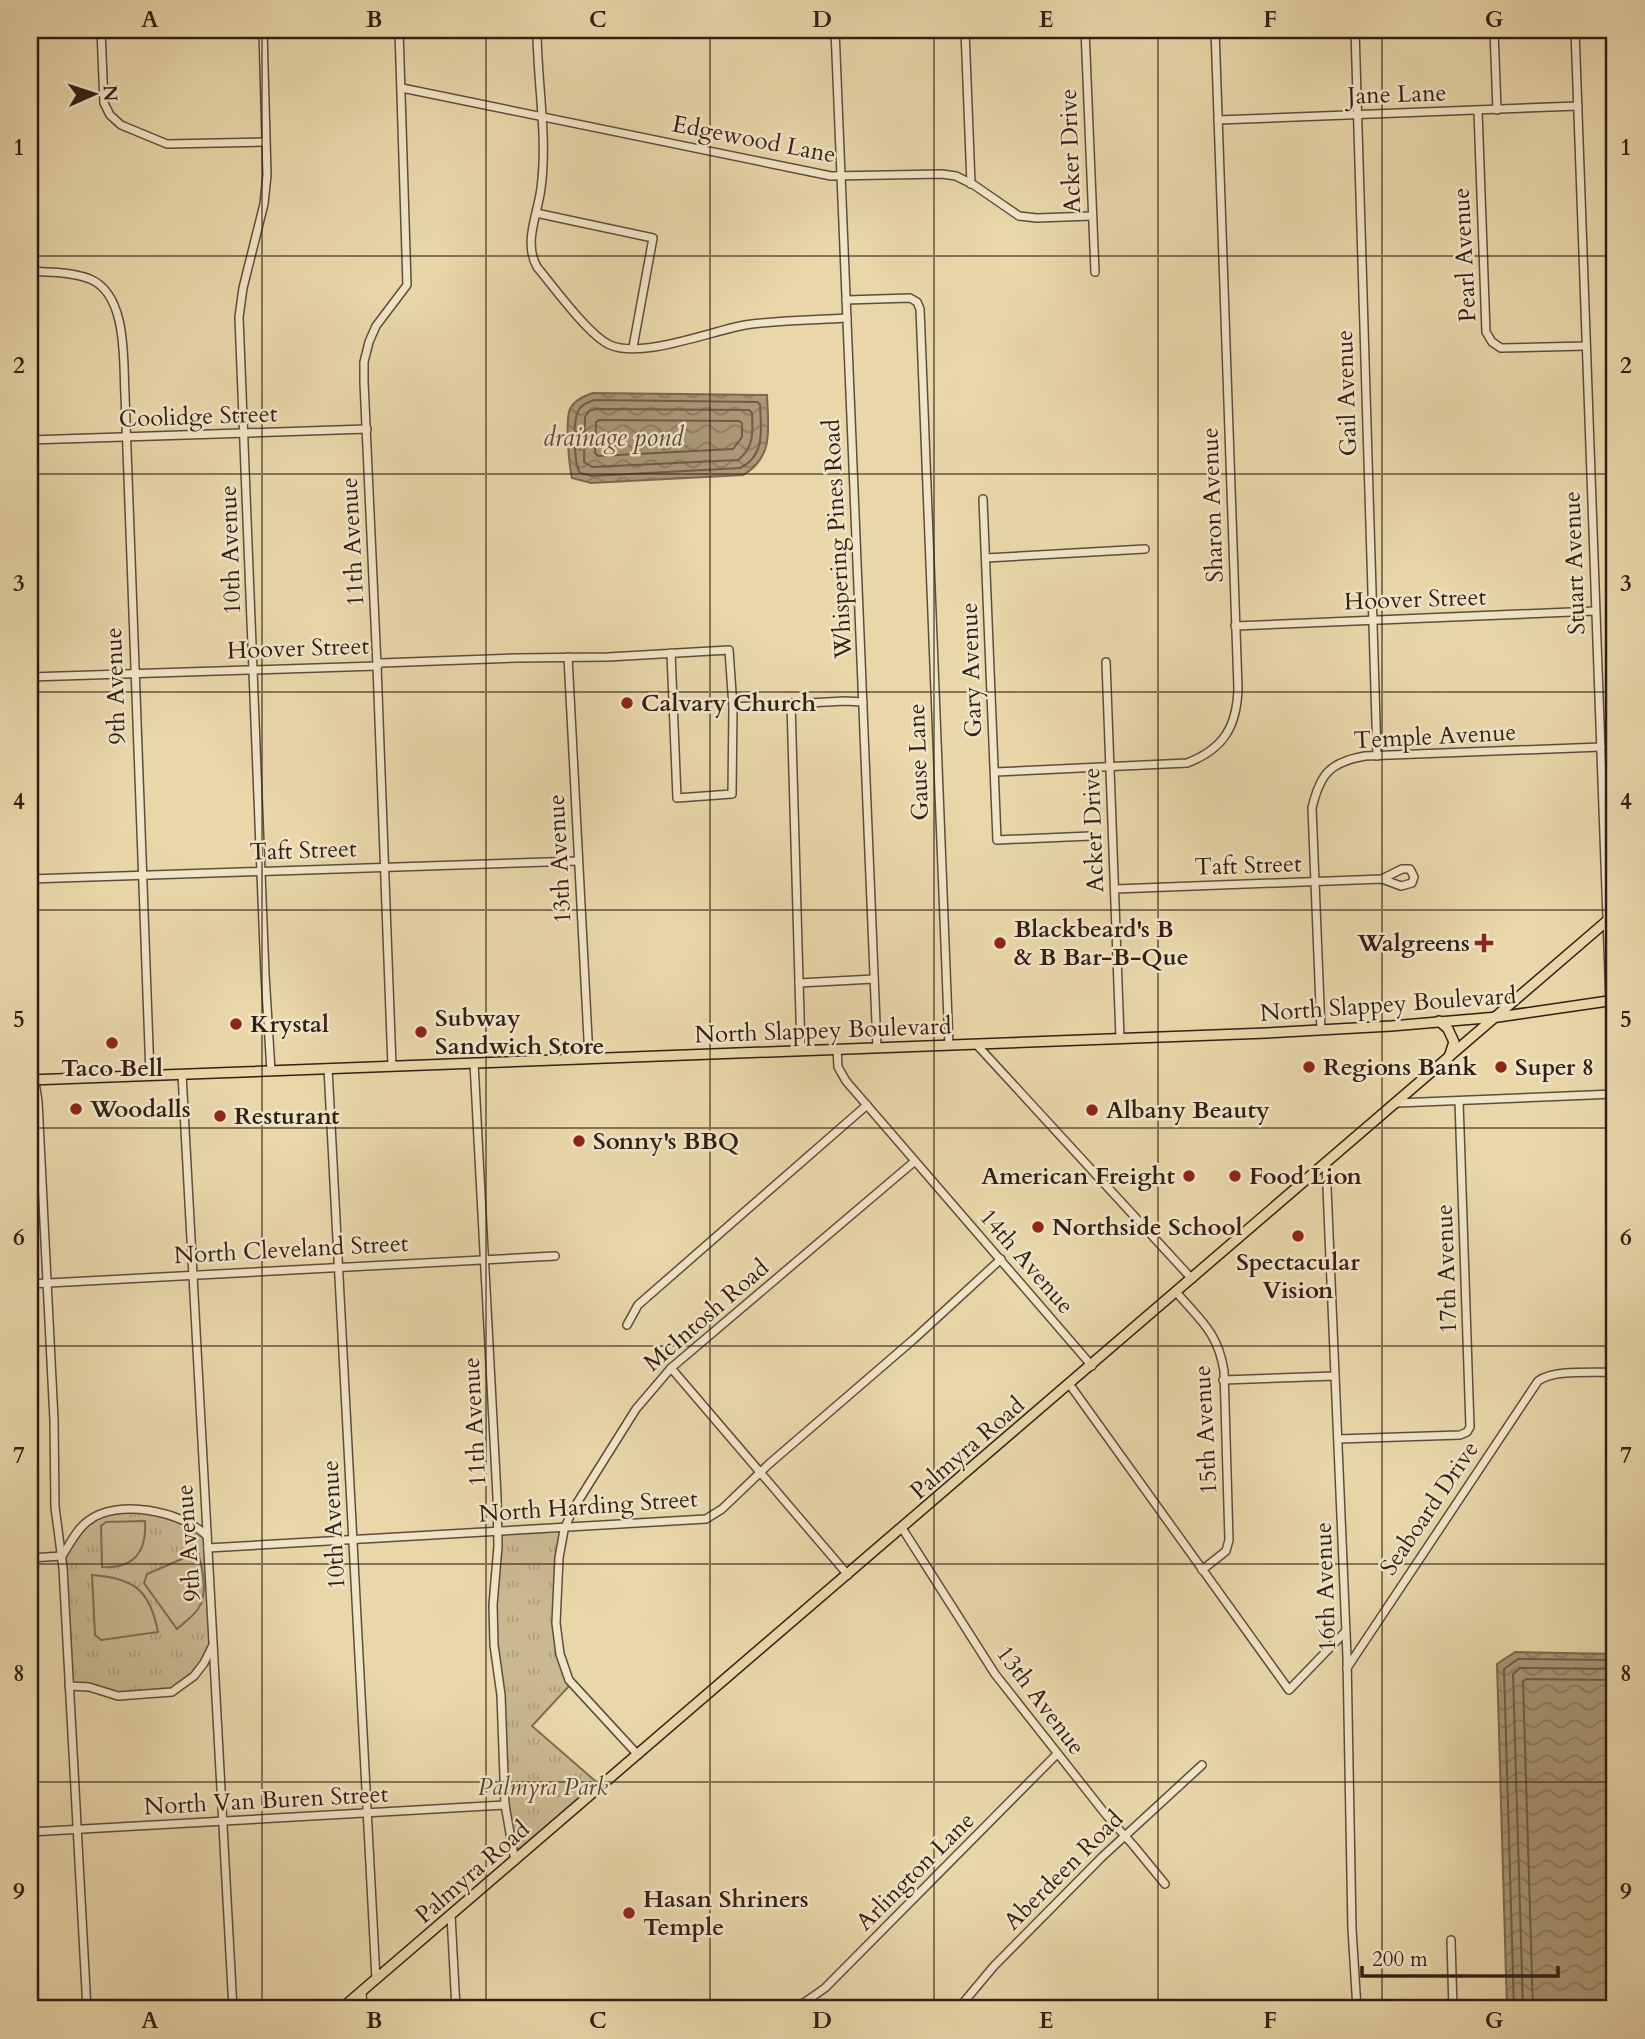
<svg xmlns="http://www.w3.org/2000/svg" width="1645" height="2039" font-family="Cardo,serif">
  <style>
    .grass { fill: url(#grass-tufts); stroke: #7e6c53; stroke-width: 2 }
    .pitch { fill: #cab891; stroke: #7e6c53; stroke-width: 2 }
    .water { fill: url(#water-waves); stroke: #7a6850; stroke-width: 2 }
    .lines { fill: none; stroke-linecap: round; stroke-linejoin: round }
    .shore { stroke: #6e5c46; stroke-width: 2 }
    .minor-casing { stroke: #5f4d3a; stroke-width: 10 }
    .major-casing { stroke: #311f15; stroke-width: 12 }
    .minor { stroke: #f1e5c8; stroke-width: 7 }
    .major { stroke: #e9d7aa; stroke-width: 9 }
    .grid { fill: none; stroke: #311f15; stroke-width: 2; stroke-opacity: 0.55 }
    .poi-dot { fill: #8f2418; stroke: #f1e5c8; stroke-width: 2.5 }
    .labels { text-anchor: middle; stroke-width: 5; stroke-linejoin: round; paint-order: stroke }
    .street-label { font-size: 24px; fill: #311f15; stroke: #f1e5c8 }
    .poi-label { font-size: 24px; font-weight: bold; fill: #311f15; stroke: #f1e5c8; text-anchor: start }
    .park-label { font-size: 24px; font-style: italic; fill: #574534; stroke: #f1e5c8 }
    .water-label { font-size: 26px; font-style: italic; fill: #5b4937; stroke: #f1e5c8 }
    .neatline { fill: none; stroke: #311f15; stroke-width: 2.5 }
    .grid-label { font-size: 23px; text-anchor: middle; font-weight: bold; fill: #311f15 }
  </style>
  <defs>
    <pattern id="grass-tufts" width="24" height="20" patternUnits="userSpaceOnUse" patternTransform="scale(1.75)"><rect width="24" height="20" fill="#cab891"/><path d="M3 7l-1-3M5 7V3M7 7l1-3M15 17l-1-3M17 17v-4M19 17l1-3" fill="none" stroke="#ae9e7c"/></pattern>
    <pattern id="water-waves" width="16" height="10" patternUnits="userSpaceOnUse" patternTransform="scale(1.75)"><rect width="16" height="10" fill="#aa9877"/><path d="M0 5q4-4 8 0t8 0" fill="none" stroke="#8b7b60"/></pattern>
  </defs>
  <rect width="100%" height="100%" fill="#e9d7aa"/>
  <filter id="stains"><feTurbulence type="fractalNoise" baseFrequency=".00286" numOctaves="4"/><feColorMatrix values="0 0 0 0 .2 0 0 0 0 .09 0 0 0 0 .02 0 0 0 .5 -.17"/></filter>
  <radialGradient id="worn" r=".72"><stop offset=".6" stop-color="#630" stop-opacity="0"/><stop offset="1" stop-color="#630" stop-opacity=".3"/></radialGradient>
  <g class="grass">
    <polygon points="122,1510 171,1516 206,1536 213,1643 204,1663 179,1688 119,1695 69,1686 64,1555 91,1519"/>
    <polygon points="564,1528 554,1622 570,1685 532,1726 601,1786 516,1860 510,1836 495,1644 499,1533"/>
  </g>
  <g class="pitch">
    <path d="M145 1521C147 1552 134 1569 102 1567L101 1526 106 1522Z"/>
    <path d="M198 1552C202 1568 209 1593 198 1609 193 1616 184 1623 177 1629L144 1583 147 1574Z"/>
    <path d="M92 1575C134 1578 150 1590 158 1632L101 1640 95 1635Z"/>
  </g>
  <g class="water">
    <path d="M593 393 767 395C768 426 775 457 743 475L591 483 572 478C569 465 565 421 570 409 574 400 584 396 593 393Z"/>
    <polygon points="1515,1652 1615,1654 1615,2009 1507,2009 1497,1664"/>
  </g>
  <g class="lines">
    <g class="shore">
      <path d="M594 400 758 402 760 405C761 428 766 456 740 468L592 476 580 473C574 463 573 426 577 414 579 406 586 403 594 400Z"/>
      <path d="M596 409 749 410 752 413C753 432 754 448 738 460L592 467 584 462 585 417 589 411Z"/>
      <polygon points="599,420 739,421 742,423 742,437 733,449 598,456 595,453 596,422"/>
      <polyline points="1514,2009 1504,1669 1518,1659 1615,1660"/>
      <polyline points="1523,2009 1513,1674 1520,1668 1615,1669"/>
      <polyline points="1533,2009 1523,1681 1527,1679 1615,1680"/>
    </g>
    <g class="minor-casing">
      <g id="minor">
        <polyline points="101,30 104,103 110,115 121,125 167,144 265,142"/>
        <polyline points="263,30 267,175 264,204 243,288 239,317 265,974 271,1071"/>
        <path d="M537 30C537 82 548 136 541 188 538 214 523 242 537 267 553 286 589 336 610 345 642 359 711 331 745 325 779 320 813 320 847 318"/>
        <polyline points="835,30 877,1047"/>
        <polyline points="965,30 971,184"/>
        <polyline points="1085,30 1095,272"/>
        <polyline points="1355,30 1377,756"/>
        <polyline points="1494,30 1497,110"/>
        <polyline points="1575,30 1615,1141"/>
        <polyline points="402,88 831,176 942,174 956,176 974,185 1019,216 1037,218 1092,216"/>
        <polyline points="1478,111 1486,332 1492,342 1501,348 1586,346"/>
        <polyline points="1218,120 1578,106"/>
        <polyline points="536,213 653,238 633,347"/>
        <path d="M30 271C49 272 72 272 90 279 128 295 123 361 125 395L150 1075"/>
        <polyline points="846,300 910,298 917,302 920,309 949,1045"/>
        <polyline points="30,440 367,429"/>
        <polyline points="983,499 997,840 1091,836"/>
        <polyline points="986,558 1145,549"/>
        <polyline points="1235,626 1595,611"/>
        <polyline points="568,657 589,1058"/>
        <polyline points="1106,662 1120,1038"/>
        <polyline points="30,677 377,666 381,663 517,658 608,657 729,650 733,707 732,794 677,798 671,653"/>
        <polyline points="791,703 801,1050"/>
        <polyline points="733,707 845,701 863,702"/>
        <path d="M995 772 1187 763C1224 749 1237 726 1238 688L1215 30"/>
        <polyline points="30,879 578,861"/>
        <polyline points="1115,889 1382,879 1401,886 1412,883 1414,877 1410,869 1402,869 1382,879"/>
        <polyline points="799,983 874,979"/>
        <path d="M1321 1030 1312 808C1320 774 1330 762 1365 756L1601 747"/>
        <polyline points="976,1044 1192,1279"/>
        <path d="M30 1049C31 1067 36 1084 38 1102L54 1420 55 1507 63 1568 87 2009"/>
        <polyline points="837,1049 838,1067 846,1081 1092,1366"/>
        <polyline points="474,1063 497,1496 498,1546 493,1605 494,1645 501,1695 505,1805 515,1861"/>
        <polyline points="392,1066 377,666 364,382 364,362 369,342 376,326 407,285 399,30"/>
        <polyline points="328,1068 376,1979"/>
        <polyline points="182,1074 233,2009"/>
        <polyline points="1397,1103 1614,1094"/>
        <polyline points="1326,1164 1347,1657 1352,1929 1357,2009"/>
        <polyline points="30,1284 555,1256"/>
        <path d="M1177 1293C1201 1321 1218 1333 1224 1371L1229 1540 1226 1551 1202 1570"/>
        <polyline points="627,1325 638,1305 867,1105"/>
        <polyline points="671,1368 848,1575"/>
        <polyline points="1223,1380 1335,1376"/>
        <polyline points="1070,1385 1289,1690 1345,1632"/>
        <polyline points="1338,1439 1460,1435 1467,1432 1470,1427 1459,1101"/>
        <polyline points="902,1528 995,1674 1107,1816 1133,1845 1165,1884"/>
        <polyline points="208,1548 706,1519 722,1509 769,1464 914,1339 1001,1259"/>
        <path d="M30 1558 62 1556C70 1544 76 1530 88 1521 117 1498 182 1511 207 1536"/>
        <path d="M1347 1668 1538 1381C1555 1369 1594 1373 1615 1372"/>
        <polyline points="69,1686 89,1687 118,1696 172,1692 194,1676 204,1663 212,1647"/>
        <polyline points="638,1755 569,1680 560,1654 556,1623 559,1558 564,1530 572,1511 636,1409 671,1368 915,1161"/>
        <polyline points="30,1832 505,1805"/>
        <polyline points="451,1915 456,2009"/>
        <polyline points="1451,1940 1453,2009"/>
        <polyline points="362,1992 363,2009"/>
        <polyline points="795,2009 825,1988 1057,1754"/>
        <polyline points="958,2009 994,1966 1102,1857 1202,1765"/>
      </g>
    </g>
    <g class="major-casing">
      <g id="major">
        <polyline points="1439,1021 1448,1029 1454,1042 1449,1057"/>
        <polyline points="30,1080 1267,1033 1391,1026 1498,1017 1615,1000"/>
        <polyline points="341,2009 1615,914"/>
      </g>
    </g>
    <use href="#minor" class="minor"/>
    <use href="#major" class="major"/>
  </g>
  <path class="grid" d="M262 30V2009M486 30V2009M710 30V2009M934 30V2009M1158 30V2009M1382 30V2009M30 256H1615M30 474H1615M30 692H1615M30 910H1615M30 1128H1615M30 1346H1615M30 1564H1615M30 1782H1615"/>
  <g class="poi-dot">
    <circle cx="627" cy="703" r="7"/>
    <circle cx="1000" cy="943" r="7"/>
    <path d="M1480.5 932.5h7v7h7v7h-7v7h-7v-7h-7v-7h7z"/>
    <circle cx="236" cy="1024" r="7"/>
    <circle cx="421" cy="1032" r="7"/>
    <circle cx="112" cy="1043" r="7"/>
    <circle cx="1309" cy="1067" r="7"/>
    <circle cx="1501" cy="1067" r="7"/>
    <circle cx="76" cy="1109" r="7"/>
    <circle cx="1092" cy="1110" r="7"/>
    <circle cx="220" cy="1116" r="7"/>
    <circle cx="579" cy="1141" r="7"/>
    <circle cx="1189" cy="1176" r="7"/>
    <circle cx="1235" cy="1176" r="7"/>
    <circle cx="1038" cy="1227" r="7"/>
    <circle cx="1298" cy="1236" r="7"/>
    <circle cx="629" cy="1913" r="7"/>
  </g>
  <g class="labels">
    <g class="street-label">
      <text transform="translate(1397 94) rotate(-2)" y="8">Jane Lane</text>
      <text transform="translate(754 139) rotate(11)" y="8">Edgewood Lane</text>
      <text transform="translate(1070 151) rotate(-92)" y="8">Acker Drive</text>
      <text transform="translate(1464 255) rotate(-93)" y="8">Pearl Avenue</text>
      <text transform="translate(1346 393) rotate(-92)" y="8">Gail Avenue</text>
      <text transform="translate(198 416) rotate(-2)" y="8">Coolidge Street</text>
      <text transform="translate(1212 505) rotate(-92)" y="8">Sharon Avenue</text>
      <text transform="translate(837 539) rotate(-93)" y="8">Whispering Pines Road</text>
      <text transform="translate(352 542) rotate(-93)" y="8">11th Avenue</text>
      <text transform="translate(230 550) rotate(-92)" y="8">10th Avenue</text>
      <text transform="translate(1574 563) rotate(-92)" y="8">Stuart Avenue</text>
      <text transform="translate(1415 599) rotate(-2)" y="8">Hoover Street</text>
      <text transform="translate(298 648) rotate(-2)" y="8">Hoover Street</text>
      <text transform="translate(971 670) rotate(-92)" y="8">Gary Avenue</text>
      <text transform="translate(115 686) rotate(-92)" y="8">9th Avenue</text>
      <text transform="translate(1435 736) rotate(-3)" y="8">Temple Avenue</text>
      <text transform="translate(918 762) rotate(-92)" y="8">Gause Lane</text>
      <text transform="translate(1093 830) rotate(-92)" y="8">Acker Drive</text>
      <text transform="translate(303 850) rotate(-2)" y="8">Taft Street</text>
      <text transform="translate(559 859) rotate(-93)" y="8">13th Avenue</text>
      <text transform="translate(1248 865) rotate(-2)" y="8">Taft Street</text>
      <text transform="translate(1388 1004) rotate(-4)" y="8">North Slappey Boulevard</text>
      <text transform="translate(823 1030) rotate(-2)" y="8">North Slappey Boulevard</text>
      <text transform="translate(291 1249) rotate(-3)" y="8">North Cleveland Street</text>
      <text transform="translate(1027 1261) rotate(49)" y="8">14th Avenue</text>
      <text transform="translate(1446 1269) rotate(-92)" y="8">17th Avenue</text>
      <text transform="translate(706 1315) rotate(-41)" y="8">McIntosh Road</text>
      <text transform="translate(474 1422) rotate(-93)" y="8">11th Avenue</text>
      <text transform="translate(1205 1430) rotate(-93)" y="8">15th Avenue</text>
      <text transform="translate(967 1448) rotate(-41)" y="8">Palmyra Road</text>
      <text transform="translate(588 1506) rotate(-4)" y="8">North Harding Street</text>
      <text transform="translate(1429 1508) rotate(-56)" y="8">Seaboard Drive</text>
      <text transform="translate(333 1525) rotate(-93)" y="8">10th Avenue</text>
      <text transform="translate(188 1543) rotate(-94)" y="8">9th Avenue</text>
      <text transform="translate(1325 1587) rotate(-92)" y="8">16th Avenue</text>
      <text transform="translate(1041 1700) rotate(53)" y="8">13th Avenue</text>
      <text transform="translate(266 1800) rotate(-3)" y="8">North Van Buren Street</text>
      <text transform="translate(1063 1870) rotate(-45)" y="8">Aberdeen Road</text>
      <text transform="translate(915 1871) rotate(-45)" y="8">Arlington Lane</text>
      <text transform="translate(472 1872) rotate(-41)" y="8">Palmyra Road</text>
    </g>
    <g class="poi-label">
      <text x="641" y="711">Calvary Church</text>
      <text x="1014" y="937">Blackbeard's B<tspan x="1014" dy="28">&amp; B Bar-B-Que</tspan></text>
      <text x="1470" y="951" text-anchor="end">Walgreens</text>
      <text x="435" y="1026">Subway<tspan x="435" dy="28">Sandwich Store</tspan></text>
      <text x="250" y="1032">Krystal</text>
      <text x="1323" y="1075">Regions Bank</text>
      <text x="1515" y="1075">Super 8</text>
      <text x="112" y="1076" text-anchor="middle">Taco Bell</text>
      <text x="90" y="1117">Woodalls</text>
      <text x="1106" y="1118">Albany Beauty</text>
      <text x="234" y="1124">Resturant</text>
      <text x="593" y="1149">Sonny's BBQ</text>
      <text x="1175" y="1184" text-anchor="end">American Freight</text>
      <text x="1249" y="1184">Food Lion</text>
      <text x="1052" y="1235">Northside School</text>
      <text x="1298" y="1270" text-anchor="middle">Spectacular<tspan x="1298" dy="28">Vision</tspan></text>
      <text x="643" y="1907">Hasan Shriners<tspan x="643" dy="28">Temple</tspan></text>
    </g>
    <g class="park-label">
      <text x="543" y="1795">Palmyra Park</text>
    </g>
    <g class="water-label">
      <text x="613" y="446">drainage pond</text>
    </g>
  </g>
  <rect width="1645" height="2039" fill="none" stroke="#e9d7aa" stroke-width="77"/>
  <g transform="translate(94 94) rotate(87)" stroke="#f1e5c8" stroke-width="5" paint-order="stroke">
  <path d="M0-5L12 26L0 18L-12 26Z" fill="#311f15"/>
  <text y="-10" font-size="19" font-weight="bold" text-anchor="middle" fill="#311f15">N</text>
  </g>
  <path d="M1362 1966v10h196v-10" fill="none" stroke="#311f15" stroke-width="3.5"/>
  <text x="1372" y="1966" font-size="21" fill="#311f15" stroke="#f1e5c8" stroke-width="5" paint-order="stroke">200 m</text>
  <rect x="38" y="38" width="1568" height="1962" class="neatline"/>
  <g class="grid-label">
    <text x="150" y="27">A</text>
    <text x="374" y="27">B</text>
    <text x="598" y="27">C</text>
    <text x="822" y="27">D</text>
    <text x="1046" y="27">E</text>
    <text x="1270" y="27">F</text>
    <text x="1494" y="27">G</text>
    <text x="19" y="155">1</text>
    <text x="1626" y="155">1</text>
    <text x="19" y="373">2</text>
    <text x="1626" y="373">2</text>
    <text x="19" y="591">3</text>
    <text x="1626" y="591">3</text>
    <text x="19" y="809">4</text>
    <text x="1626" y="809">4</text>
    <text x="19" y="1027">5</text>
    <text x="1626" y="1027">5</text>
    <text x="19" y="1245">6</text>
    <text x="1626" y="1245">6</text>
    <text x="19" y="1463">7</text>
    <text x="1626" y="1463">7</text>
    <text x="19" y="1681">8</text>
    <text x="1626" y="1681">8</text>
    <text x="19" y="1899">9</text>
    <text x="1626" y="1899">9</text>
    <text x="150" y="2028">A</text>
    <text x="374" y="2028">B</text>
    <text x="598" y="2028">C</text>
    <text x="822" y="2028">D</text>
    <text x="1046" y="2028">E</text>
    <text x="1270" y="2028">F</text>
    <text x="1494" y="2028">G</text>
  </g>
  <rect width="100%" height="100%" filter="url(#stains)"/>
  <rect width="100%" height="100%" fill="url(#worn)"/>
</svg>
